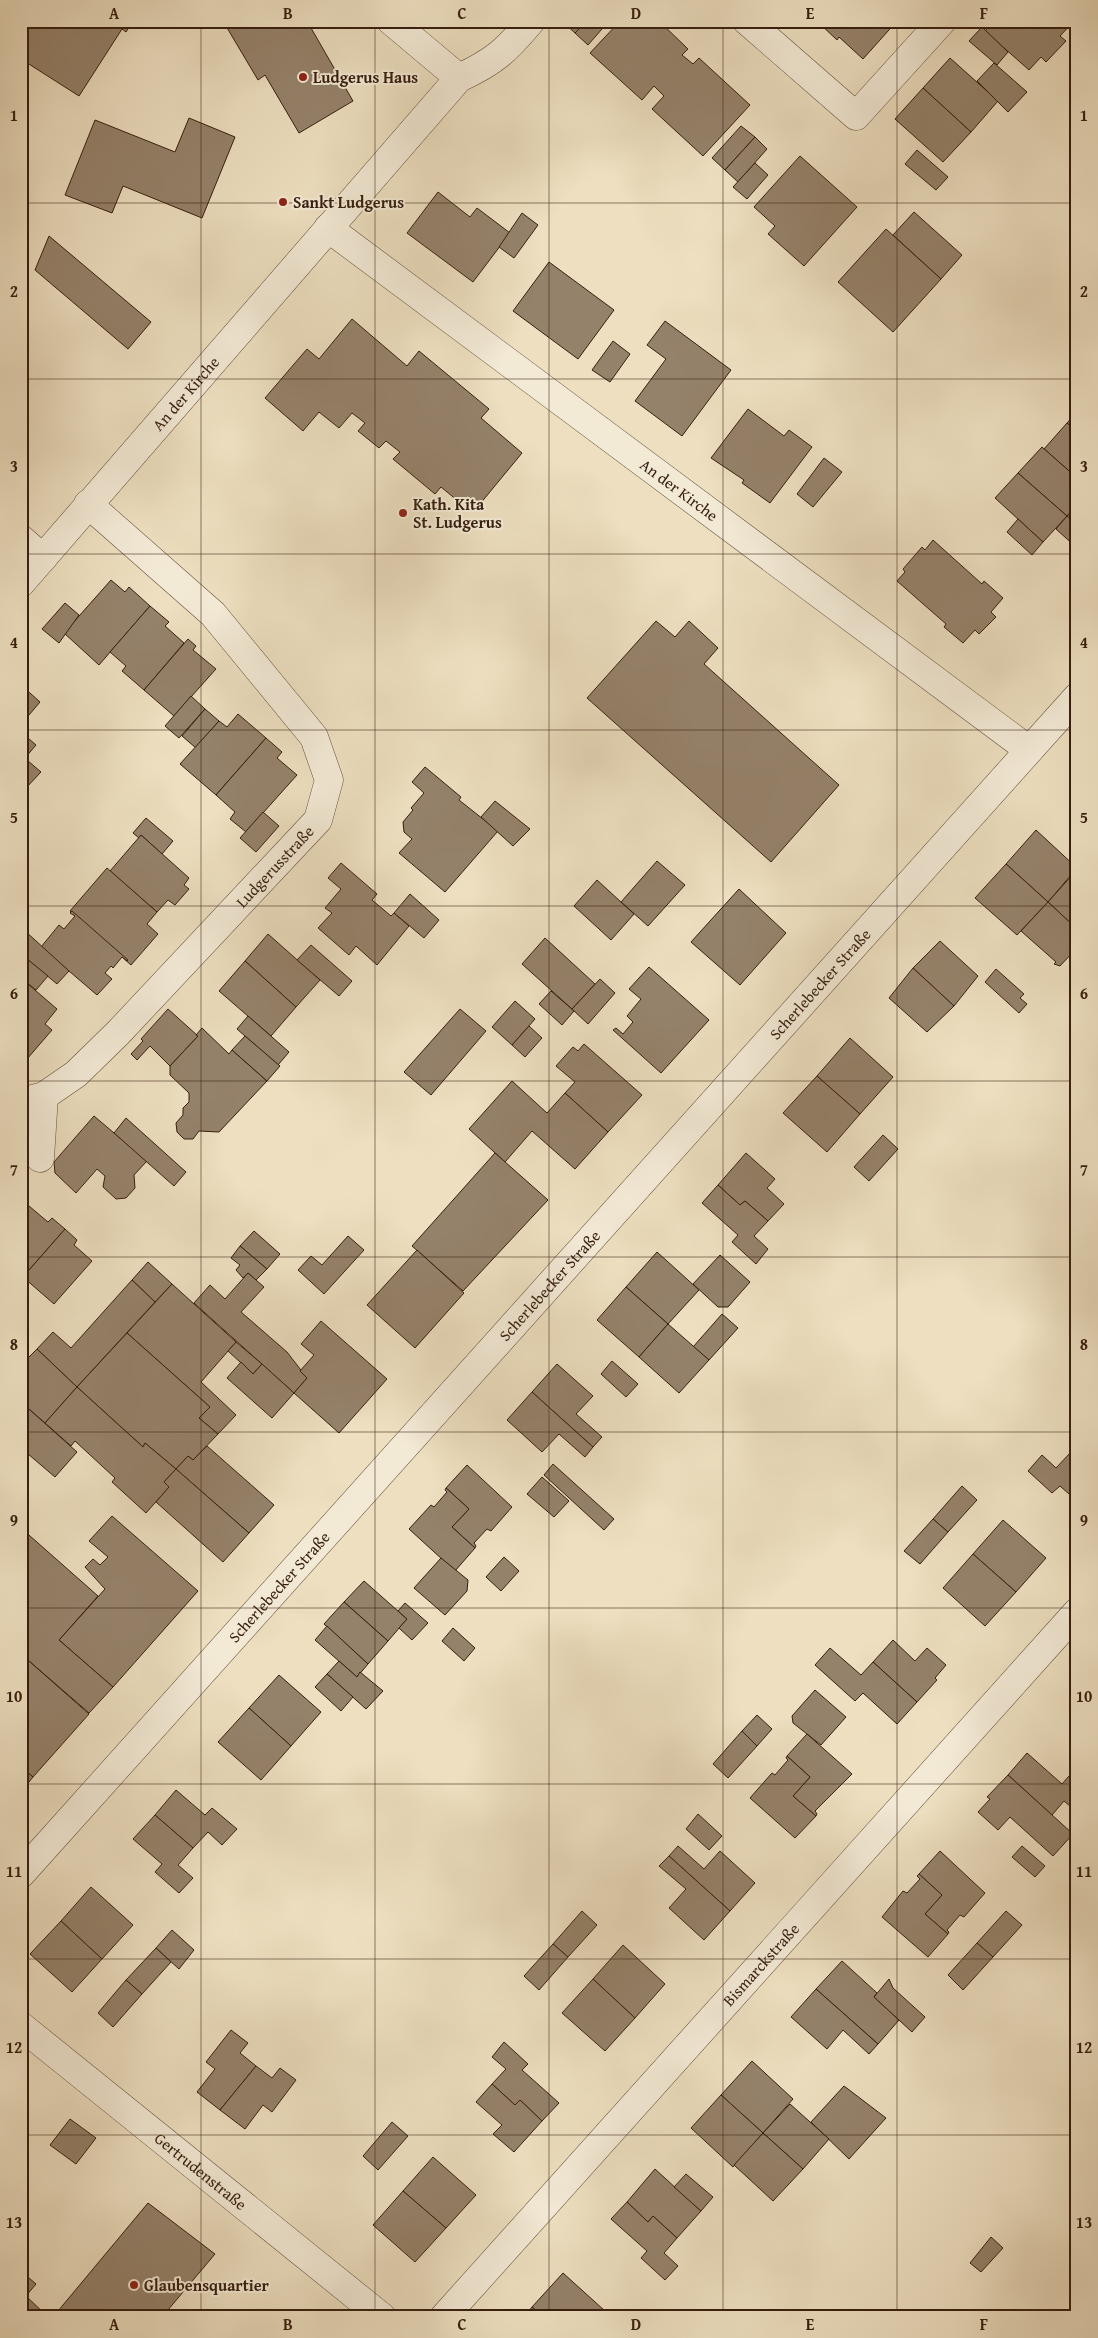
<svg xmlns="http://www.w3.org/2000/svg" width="1098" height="2338" font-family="'Gentium Book Plus',serif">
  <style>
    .building { fill: #95826b; stroke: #361e0f }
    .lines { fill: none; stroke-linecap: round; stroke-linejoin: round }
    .minor-casing { stroke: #644e3b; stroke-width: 29 }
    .minor { stroke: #f3ead6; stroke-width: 28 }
    .grid { fill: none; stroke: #361e0f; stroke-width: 1; stroke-opacity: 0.55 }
    .poi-dot { fill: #8f2418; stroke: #f3ead6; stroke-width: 2 }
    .labels { text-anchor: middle; stroke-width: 4; stroke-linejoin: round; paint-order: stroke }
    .poi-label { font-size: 16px; font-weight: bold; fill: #361e0f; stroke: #f3ead6; text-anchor: start }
    .street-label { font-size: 16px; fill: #361e0f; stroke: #f3ead6 }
    .neatline { fill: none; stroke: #361e0f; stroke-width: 2 }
    .grid-label { font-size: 16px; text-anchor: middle; font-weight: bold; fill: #361e0f }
  </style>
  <rect width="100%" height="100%" fill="#eddfc0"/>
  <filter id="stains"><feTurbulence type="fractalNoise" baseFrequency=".004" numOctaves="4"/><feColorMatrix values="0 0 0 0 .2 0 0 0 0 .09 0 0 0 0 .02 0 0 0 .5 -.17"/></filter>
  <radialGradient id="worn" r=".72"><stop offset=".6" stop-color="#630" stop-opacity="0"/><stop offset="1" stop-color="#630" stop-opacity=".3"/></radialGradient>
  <g class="building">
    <polygon points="26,21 133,21 126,32 122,29 79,96 21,59"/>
    <polygon points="223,21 307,21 353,101 299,133 265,75 258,80"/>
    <polygon points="562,21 587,21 575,33"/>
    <polygon points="587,21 609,21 588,45 575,33"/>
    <polygon points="620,21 659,21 688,49 682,55 693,64 699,58 750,105 703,156 652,109 664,96 654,86 642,100 590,53"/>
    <polygon points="821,21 897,21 863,59 839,37 837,40 819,23"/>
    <polygon points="994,21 1074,21 1060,36 1066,41 1046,62 1041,57 1029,70 985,31"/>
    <polygon points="982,27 1008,52 997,65 969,41"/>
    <polygon points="950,58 998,101 971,132 923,88"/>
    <polygon points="994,63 1027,92 1008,112 977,81"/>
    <polygon points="923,88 971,132 943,162 895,119"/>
    <polygon points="189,118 235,137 202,218 123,186 112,213 65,195 95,120 175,152"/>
    <polygon points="741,126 755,137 725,170 712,158"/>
    <polygon points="755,137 767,149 738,182 725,170"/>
    <polygon points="917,150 948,177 936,190 905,164"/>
    <polygon points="800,156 857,207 804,266 768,234 775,226 754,207"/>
    <polygon points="755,163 768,175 747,199 733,187"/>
    <polygon points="438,192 470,217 477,208 510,233 473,282 407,233"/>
    <polygon points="914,212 962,255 941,279 893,235"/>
    <polygon points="522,213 538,225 514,258 499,247"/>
    <polygon points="886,229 941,279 893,332 838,282"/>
    <polygon points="49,236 151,322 128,349 35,270"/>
    <polygon points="549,262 614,310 578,359 513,311"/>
    <polygon points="352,319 407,366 419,351 489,409 481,418 522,453 475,510 461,497 458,501 441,487 435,494 393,459 400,452 386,441 379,448 358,431 365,423 352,413 339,428 319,412 303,431 265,398 307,349 319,359"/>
    <polygon points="665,321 731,370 682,436 635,401 666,359 647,345"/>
    <polygon points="613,341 630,354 610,382 592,370"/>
    <polygon points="748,409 784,436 789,430 812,447 770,503 742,483 744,480 711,458"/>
    <polygon points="1077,412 1077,432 1067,423"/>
    <polygon points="1067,423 1077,432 1077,478 1044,449"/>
    <polygon points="1042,447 1077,478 1077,505 1067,516 1018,473"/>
    <polygon points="824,458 842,472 813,507 797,494"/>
    <polygon points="1018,473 1067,516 1043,542 995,498"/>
    <polygon points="1077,505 1077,525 1067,516"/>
    <polygon points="1067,516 1077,525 1077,548 1056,529"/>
    <polygon points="1018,519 1043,542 1032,555 1007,532"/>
    <polygon points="933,540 982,584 984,581 1003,598 991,612 996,617 979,634 975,630 963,643 944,627 946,624 897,581 905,572 903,569 922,547 925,550"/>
    <polygon points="111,580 125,592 129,587 150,606 99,665 64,633"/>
    <polygon points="65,603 79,615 59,643 42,629"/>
    <polygon points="150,606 169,622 165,626 184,643 144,690 122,671 126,666 110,652"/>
    <polygon points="656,621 675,637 689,621 718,648 704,664 839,785 771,862 587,698"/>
    <polygon points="188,639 196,646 193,650 216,669 174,716 144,690"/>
    <polygon points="21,685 40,702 29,715 21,708"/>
    <polygon points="191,696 205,709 179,738 165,726"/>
    <polygon points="205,709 219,721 196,748 182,736"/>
    <polygon points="238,714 266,738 216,795 180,764 219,721 227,727"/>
    <polygon points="21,732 36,745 25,758 21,755"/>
    <polygon points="266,738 282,752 277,758 297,775 246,832 230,819 235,812 216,795"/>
    <polygon points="21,755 41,772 25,789 28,792 21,800"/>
    <polygon points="425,767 461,797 459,800 498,831 445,892 399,853 412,839 404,832 403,822 413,810 411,808 424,793 412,782"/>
    <polygon points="495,801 530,829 513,846 481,817"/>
    <polygon points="263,812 279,826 256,852 240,838"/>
    <polygon points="146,818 173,841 162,854 141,835 139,838 133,833"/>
    <polygon points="1036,830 1077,868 1048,902 1006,864"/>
    <polygon points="141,835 189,878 184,885 189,889 175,905 168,900 157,912 110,871"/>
    <polygon points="657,861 685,885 648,926 621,902"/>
    <polygon points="341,863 377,894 372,900 391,916 394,913 409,926 377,965 356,946 349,955 318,928 332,913 325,908 341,889 328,878"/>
    <polygon points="1006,864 1048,902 1017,935 975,898"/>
    <polygon points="107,868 157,912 147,924 158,934 131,965 70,911"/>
    <polygon points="1073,874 1077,876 1077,929 1048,902"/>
    <polygon points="597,880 634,914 611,940 574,906"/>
    <polygon points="739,889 786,933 740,985 691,942"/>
    <polygon points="410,894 439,920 424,938 394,913"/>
    <polygon points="1048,902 1077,929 1077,948 1060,966 1054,964 1056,962 1021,931"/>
    <polygon points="72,911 128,960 127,961 122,957 113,968 111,966 105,973 112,979 97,995 41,947 59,925 64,929 75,916 70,913"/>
    <polygon points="24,930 69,971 57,984 21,954 21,934"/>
    <polygon points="268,934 320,980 296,1007 245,961"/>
    <polygon points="545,938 595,984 572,1009 522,964"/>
    <polygon points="940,941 978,976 954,1006 913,968"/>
    <polygon points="311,945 352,981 339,996 297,960"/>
    <polygon points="21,954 48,976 36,990 21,978"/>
    <polygon points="245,961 296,1007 271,1036 219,991"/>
    <polygon points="649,967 709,1020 661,1073 613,1030 616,1028 623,1034 633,1022 627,1016 641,999 629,989"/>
    <polygon points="913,968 954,1006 927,1032 889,998"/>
    <polygon points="996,969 1024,994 1020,998 1027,1004 1019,1013 985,982"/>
    <polygon points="21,978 57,1009 45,1024 52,1030 21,1066"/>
    <polygon points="600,979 615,993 588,1024 572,1009"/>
    <polygon points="551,991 574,1011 562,1025 539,1004"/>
    <polygon points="515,1001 535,1019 512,1045 492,1027"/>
    <polygon points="168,1009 198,1036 170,1066 150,1046 137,1060 131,1054 143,1041 141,1039"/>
    <polygon points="460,1009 486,1031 431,1095 404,1072"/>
    <polygon points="248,1016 289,1052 278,1065 237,1029"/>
    <polygon points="529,1026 542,1038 525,1057 512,1045"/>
    <polygon points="202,1028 229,1054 232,1050 267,1081 219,1132 199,1131 193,1139 184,1139 177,1132 176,1123 183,1115 183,1108 189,1102 189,1093 170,1075 170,1066 198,1036 196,1035"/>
    <polygon points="245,1036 280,1066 267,1081 232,1050"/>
    <polygon points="850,1038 893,1077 860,1114 817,1076"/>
    <polygon points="584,1044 642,1095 608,1132 565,1093 575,1082 556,1066 573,1047 578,1051"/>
    <polygon points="817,1076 860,1114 827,1152 783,1113"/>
    <polygon points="512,1081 547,1113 565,1093 608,1132 575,1169 532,1131 505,1162 469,1129"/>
    <polygon points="94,1116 147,1161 134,1175 135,1188 126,1198 116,1199 103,1187 105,1176 97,1169 76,1193 55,1173 54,1162"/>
    <polygon points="126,1118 186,1172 174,1186 114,1133"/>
    <polygon points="883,1135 898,1149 869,1181 854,1167"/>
    <polygon points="495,1153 548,1200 463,1291 412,1246"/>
    <polygon points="746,1153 775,1179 767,1188 784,1204 768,1221 745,1201 740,1205 718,1185"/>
    <polygon points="718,1185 740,1205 745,1201 768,1221 754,1236 768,1249 756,1264 732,1242 738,1235 702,1203"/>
    <polygon points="29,1206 48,1222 52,1218 65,1229 23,1277 21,1215"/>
    <polygon points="65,1229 77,1240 74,1245 92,1261 54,1304 23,1277"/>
    <polygon points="254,1231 280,1254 267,1269 240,1246"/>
    <polygon points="348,1236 364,1250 324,1294 298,1270 311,1256 322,1265"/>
    <polygon points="240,1246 267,1269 256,1280 248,1273 243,1278 236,1270 240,1265 231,1258"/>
    <polygon points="417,1250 464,1293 415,1348 367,1305"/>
    <polygon points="657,1252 699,1290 668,1324 626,1287"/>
    <polygon points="720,1255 750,1282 728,1307 718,1307 693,1284"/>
    <polygon points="148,1262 172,1284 155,1302 132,1280"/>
    <polygon points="248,1273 264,1287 241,1312 287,1352 307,1378 294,1393 194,1303 210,1285 225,1299"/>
    <polygon points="132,1280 155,1302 77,1387 37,1349 53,1332 71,1348"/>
    <polygon points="172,1284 236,1342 201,1382 236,1415 218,1434 199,1418 210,1407 127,1333"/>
    <polygon points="626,1287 668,1324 639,1357 597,1320"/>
    <polygon points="722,1314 738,1328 709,1360 693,1347"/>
    <polygon points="321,1321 387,1379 339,1433 294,1393 307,1378 300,1371 314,1355 301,1344"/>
    <polygon points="668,1324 709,1360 679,1393 639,1357"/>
    <polygon points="127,1333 210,1407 199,1418 218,1434 193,1460 188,1456 176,1469 145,1443 143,1447 77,1387"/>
    <polygon points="236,1342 262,1364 253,1374 228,1351"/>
    <polygon points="37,1349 77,1387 45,1423 21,1402 21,1365"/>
    <polygon points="612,1361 638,1384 626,1397 601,1374"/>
    <polygon points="241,1362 253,1374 262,1364 294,1393 272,1418 227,1378"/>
    <polygon points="557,1364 593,1396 576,1414 602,1437 593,1447 532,1392"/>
    <polygon points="77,1387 143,1447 145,1443 176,1469 164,1482 169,1487 146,1513 112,1482 115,1478 75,1441 71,1446 45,1423"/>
    <polygon points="532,1392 593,1447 585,1457 559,1434 542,1452 507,1420"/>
    <polygon points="21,1402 77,1452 55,1477 21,1448"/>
    <polygon points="1077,1416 1077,1427 1071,1422"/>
    <polygon points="207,1446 274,1505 249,1533 176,1469 188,1456 193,1460"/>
    <polygon points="1077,1446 1077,1456 1071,1452"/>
    <polygon points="1071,1452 1077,1456 1077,1501 1060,1486 1052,1493 1028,1471 1042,1455 1056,1468"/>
    <polygon points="553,1464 614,1519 604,1530 544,1475"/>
    <polygon points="467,1465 512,1507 491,1531 487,1529 474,1543 476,1546 475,1548 452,1527 469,1509 446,1488"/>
    <polygon points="176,1469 249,1533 223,1562 156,1502 169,1487 164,1482"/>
    <polygon points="542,1477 569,1501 554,1517 527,1494"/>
    <polygon points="962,1486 977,1500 948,1532 933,1519"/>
    <polygon points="446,1488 469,1509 452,1527 475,1548 455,1571 409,1529 431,1505 434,1507 447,1492 445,1490"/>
    <polygon points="112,1516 198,1591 113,1687 59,1640 105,1589 85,1567 93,1559 100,1565 108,1557 89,1541"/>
    <polygon points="933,1519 948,1532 920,1564 904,1551"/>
    <polygon points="1003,1520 1046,1558 1016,1592 973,1554"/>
    <polygon points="21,1528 98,1596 59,1640 113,1687 89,1713 21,1654"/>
    <polygon points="973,1554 1016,1592 985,1626 943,1588"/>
    <polygon points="504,1557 519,1571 501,1591 486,1577"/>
    <polygon points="441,1558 468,1580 467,1591 445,1615 414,1588"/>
    <polygon points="364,1581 407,1619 388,1641 344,1602"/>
    <polygon points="344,1602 388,1641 368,1664 324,1624"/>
    <polygon points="405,1603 428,1623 412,1640 399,1628 407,1619 398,1611"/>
    <polygon points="327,1626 368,1664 357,1677 315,1640"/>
    <polygon points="453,1628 475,1648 464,1661 442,1641"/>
    <polygon points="893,1640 915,1661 927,1648 946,1665 935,1678 937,1680 917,1702 873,1662"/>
    <polygon points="830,1648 861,1675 873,1662 917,1702 897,1724 863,1693 855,1701 815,1665"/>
    <polygon points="21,1654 89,1714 33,1777 21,1767"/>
    <polygon points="339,1661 357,1677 360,1672 383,1691 366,1709 327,1674"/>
    <polygon points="327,1674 353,1697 341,1711 315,1687"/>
    <polygon points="279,1675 321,1712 291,1746 249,1708"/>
    <polygon points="815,1690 846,1717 821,1745 793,1723 792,1716"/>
    <polygon points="1077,1698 1077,1708 1072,1704"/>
    <polygon points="249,1708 291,1746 261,1780 218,1742"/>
    <polygon points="757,1715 772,1729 757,1746 742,1731"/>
    <polygon points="742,1731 757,1746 728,1778 713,1764"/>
    <polygon points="807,1734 852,1774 815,1811 817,1814 816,1816 793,1796 810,1777 787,1756"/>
    <polygon points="1027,1753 1062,1784 1069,1776 1077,1782 1077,1812 1064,1801 1052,1815 1008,1775"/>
    <polygon points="787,1756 810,1777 793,1796 816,1816 795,1838 750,1798 772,1773 775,1775 788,1760 786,1758"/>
    <polygon points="21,1767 33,1777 21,1792"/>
    <polygon points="1008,1775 1073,1834 1053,1856 1010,1817 998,1830 978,1812 990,1799 987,1797"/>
    <polygon points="176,1790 205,1815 212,1808 237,1829 222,1845 208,1832 193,1848 155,1815"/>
    <polygon points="698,1814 722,1836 709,1850 686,1829"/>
    <polygon points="155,1815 193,1848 178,1865 193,1878 179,1893 155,1872 162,1864 133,1839"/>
    <polygon points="678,1846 704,1869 720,1851 755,1883 730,1911 669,1856"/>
    <polygon points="1022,1846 1045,1866 1035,1877 1012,1857"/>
    <polygon points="940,1851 985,1893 964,1917 960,1915 947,1930 949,1932 948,1934 925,1914 942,1895 919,1874"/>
    <polygon points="669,1856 730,1911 704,1940 669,1908 686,1889 659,1866"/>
    <polygon points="919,1874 942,1895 925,1914 948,1934 928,1957 882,1917 903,1891 907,1893 920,1879 917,1876"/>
    <polygon points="91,1887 133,1925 102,1959 61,1921"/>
    <polygon points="582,1911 597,1925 568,1957 553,1944"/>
    <polygon points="1006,1911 1022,1925 993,1957 977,1943"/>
    <polygon points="61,1921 102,1959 72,1992 30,1954"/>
    <polygon points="172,1930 194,1950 179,1969 156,1948"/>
    <polygon points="977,1943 993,1957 963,1990 948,1975"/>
    <polygon points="553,1944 568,1957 539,1990 524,1976"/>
    <polygon points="623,1945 665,1984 635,2018 593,1979"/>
    <polygon points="156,1948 171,1962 142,1994 126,1980"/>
    <polygon points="842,1961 877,1993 874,1997 899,2020 878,2044 816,1989"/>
    <polygon points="593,1979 635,2018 605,2051 562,2013"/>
    <polygon points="889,1979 893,1988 925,2017 912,2032 874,1997"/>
    <polygon points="126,1980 142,1994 113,2027 98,2013"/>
    <polygon points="816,1989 878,2044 869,2054 843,2030 827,2049 791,2017"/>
    <polygon points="231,2030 248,2043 240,2053 256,2066 220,2110 197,2092 215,2069 206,2062"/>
    <polygon points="504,2042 528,2064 522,2070 559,2103 542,2121 520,2100 515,2105 492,2084 506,2069 492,2057"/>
    <polygon points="752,2061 793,2099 763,2133 721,2095"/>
    <polygon points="256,2066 272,2078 280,2068 296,2080 272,2112 263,2105 245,2129 220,2110"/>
    <polygon points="492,2084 515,2105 520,2100 542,2121 514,2152 493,2134 502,2125 476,2102"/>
    <polygon points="844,2086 886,2118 849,2159 811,2122"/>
    <polygon points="721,2095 763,2133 733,2167 691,2128"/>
    <polygon points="790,2104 829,2139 803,2169 763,2133"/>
    <polygon points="70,2119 96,2138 76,2164 50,2145"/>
    <polygon points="392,2122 408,2136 378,2170 363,2156"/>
    <polygon points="763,2133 803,2169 773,2201 734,2165"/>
    <polygon points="433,2157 476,2195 446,2228 403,2191"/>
    <polygon points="655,2169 701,2211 677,2238 653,2216 648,2222 627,2202"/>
    <polygon points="686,2174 713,2197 701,2211 674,2187"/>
    <polygon points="403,2191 446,2228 415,2262 373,2225"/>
    <polygon points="627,2202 648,2222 653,2216 677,2238 664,2253 678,2266 665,2280 641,2258 647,2251 611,2219"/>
    <polygon points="148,2203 215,2254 162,2317 53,2317"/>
    <polygon points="991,2237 1003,2248 981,2272 970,2263"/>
    <polygon points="21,2271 36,2284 26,2296 48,2317 21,2317"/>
    <polygon points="563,2273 605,2311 600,2317 543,2317 532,2307"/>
    <polygon points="532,2307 543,2317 524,2317"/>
    <polygon points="281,2310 290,2317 276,2317"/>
  </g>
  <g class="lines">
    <g class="minor-casing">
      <g id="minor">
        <polyline points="391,21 459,78"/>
        <polyline points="747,21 856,116 942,21"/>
        <path id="s1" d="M328 228 1029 750"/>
        <polyline points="21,539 43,558"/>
        <path id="s2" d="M21 583 459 78C494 62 507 50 531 21"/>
        <path id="s3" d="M21 1102 44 1096 76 1074 118 1033 318 820 329 780 314 737 213 614 88 504"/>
        <polyline points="40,1158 44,1096"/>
        <path id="s4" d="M21 1874 1077 697"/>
        <path id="s5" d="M21 2026 382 2317"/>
        <path id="s6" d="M444 2317 1077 1612"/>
      </g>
    </g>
    <use href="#minor" class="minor"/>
  </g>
  <path class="grid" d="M201 21V2317M375 21V2317M549 21V2317M723 21V2317M897 21V2317M21 203H1077M21 379H1077M21 554H1077M21 730H1077M21 906H1077M21 1081H1077M21 1257H1077M21 1432H1077M21 1608H1077M21 1784H1077M21 1959H1077M21 2135H1077"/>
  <g class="poi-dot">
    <circle cx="303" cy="77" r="5"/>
    <circle cx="283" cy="202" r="5"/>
    <circle cx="403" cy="513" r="5"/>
    <circle cx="134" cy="2285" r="5"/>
  </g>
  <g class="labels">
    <g class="poi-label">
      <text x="313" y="83">Ludgerus Haus</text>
      <text x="293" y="208">Sankt Ludgerus</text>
      <text x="413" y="510">Kath. Kita<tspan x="413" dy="18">St. Ludgerus</tspan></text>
      <text x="144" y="2291">Glaubensquartier</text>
    </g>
    <g class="street-label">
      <text dy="6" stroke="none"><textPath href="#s2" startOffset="251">An der Kirche</textPath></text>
      <text dy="6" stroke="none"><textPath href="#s1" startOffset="438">An der Kirche</textPath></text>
      <text dy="6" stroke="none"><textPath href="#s3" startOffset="350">Ludgerusstraße</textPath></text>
      <text dy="6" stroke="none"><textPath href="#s4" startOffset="1196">Scherlebecker Straße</textPath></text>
      <text dy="6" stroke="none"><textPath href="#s4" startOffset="791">Scherlebecker Straße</textPath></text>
      <text dy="6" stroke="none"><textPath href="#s4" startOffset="386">Scherlebecker Straße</textPath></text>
      <text dy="6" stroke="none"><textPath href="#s6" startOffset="474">Bismarckstraße</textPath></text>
      <text dy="6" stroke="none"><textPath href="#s5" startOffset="231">Gertrudenstraße</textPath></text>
    </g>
  </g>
  <rect width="1098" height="2338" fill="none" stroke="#eddfc0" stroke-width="55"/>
  <rect x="28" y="28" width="1042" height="2282" class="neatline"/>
  <g class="grid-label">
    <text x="114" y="19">A</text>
    <text x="288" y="19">B</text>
    <text x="462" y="19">C</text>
    <text x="636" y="19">D</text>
    <text x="810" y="19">E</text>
    <text x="984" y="19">F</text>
    <text x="14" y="121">1</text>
    <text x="1084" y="121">1</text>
    <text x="14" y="297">2</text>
    <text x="1084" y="297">2</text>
    <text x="14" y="472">3</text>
    <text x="1084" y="472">3</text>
    <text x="14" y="648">4</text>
    <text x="1084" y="648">4</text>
    <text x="14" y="823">5</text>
    <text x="1084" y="823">5</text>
    <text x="14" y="999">6</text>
    <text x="1084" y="999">6</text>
    <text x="14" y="1175">7</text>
    <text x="1084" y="1175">7</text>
    <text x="14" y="1350">8</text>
    <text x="1084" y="1350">8</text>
    <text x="14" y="1526">9</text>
    <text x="1084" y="1526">9</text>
    <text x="14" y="1702">10</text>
    <text x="1084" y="1702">10</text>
    <text x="14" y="1877">11</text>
    <text x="1084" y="1877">11</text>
    <text x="14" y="2053">12</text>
    <text x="1084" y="2053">12</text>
    <text x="14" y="2228">13</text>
    <text x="1084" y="2228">13</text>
    <text x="114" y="2330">A</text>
    <text x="288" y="2330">B</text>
    <text x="462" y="2330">C</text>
    <text x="636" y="2330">D</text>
    <text x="810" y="2330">E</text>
    <text x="984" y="2330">F</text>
  </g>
  <rect width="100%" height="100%" filter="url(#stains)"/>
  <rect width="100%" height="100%" fill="url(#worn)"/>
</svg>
